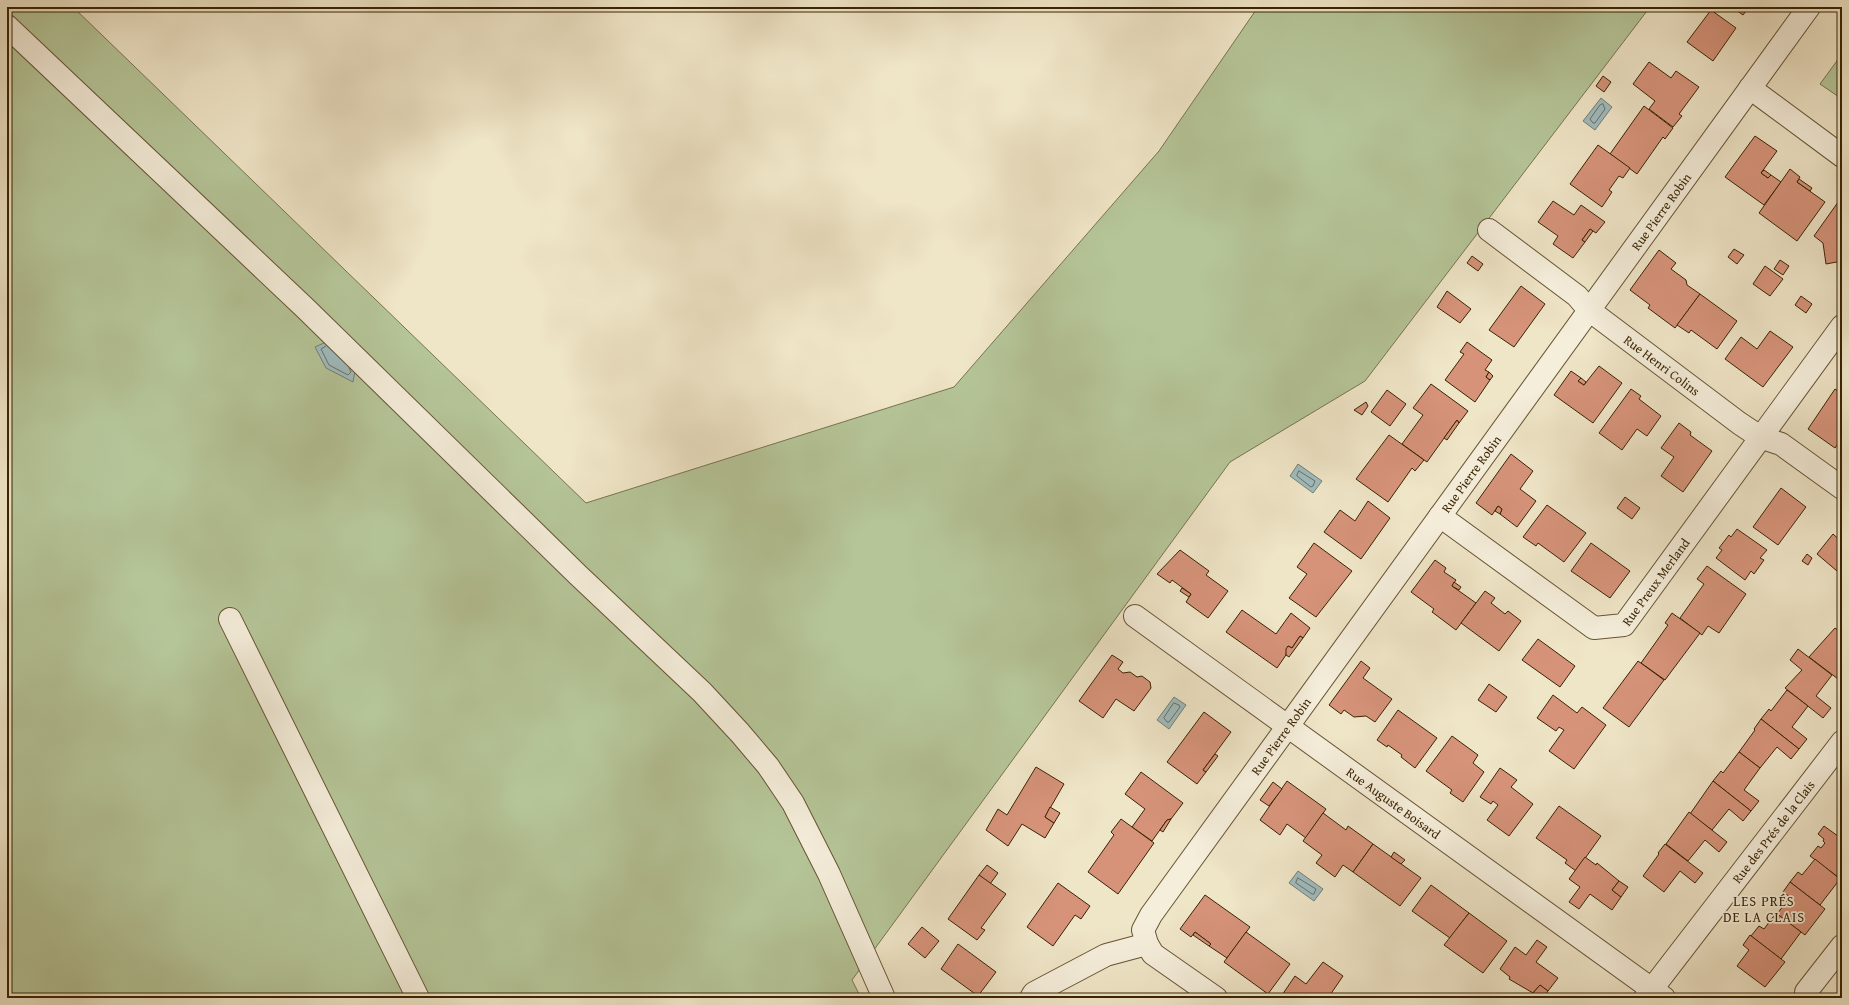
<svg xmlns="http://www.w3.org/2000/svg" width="1849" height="1005" font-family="'Gentium Book Plus',serif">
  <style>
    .green { fill: #b5c598; stroke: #77744d }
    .water { fill: #9fbcc0; stroke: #767f74 }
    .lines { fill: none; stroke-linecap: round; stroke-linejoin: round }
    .shore { stroke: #6c7061; stroke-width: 1 }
    .building { fill: #d6937a; stroke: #392402 }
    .minor-casing { stroke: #665433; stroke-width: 24 }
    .minor { stroke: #f5eedb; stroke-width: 22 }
    .labels { text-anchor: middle; stroke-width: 3.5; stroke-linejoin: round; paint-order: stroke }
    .street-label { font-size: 13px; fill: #392402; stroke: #f5eedb }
    .neighbourhood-label { font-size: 14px; letter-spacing: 1px; fill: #392402; stroke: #f5eedb }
  </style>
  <rect width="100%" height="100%" fill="#efe5c7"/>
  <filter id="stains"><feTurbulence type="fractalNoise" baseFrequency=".005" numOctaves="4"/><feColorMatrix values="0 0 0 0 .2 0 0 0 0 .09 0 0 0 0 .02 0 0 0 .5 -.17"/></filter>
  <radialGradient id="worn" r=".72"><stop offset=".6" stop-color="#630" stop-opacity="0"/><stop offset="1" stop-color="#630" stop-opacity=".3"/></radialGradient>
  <g class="green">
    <polygon points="7,7 73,7 586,503 954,387 1159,151 1258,7 1650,7 1365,381 1230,462 852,980 861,998 7,998"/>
    <polygon points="1842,54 1842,99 1820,84"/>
  </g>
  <g class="water">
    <polygon points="1601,98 1612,107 1595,130 1583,121"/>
    <polygon points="326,342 355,371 353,382 326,368 315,347"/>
    <polygon points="1298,464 1322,481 1313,493 1290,476"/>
    <polygon points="1174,697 1186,705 1169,729 1157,720"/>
    <polygon points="1298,871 1323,889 1314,901 1289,883"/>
  </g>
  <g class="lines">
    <g class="shore">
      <polygon points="1603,104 1605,109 1595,123 1593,123 1590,119 1600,105"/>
      <polyline points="326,346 321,349 329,365 348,375 351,372 349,368"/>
      <polygon points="1299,471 1315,481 1313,486 1311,487 1297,476"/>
      <polygon points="1174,703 1179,705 1180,707 1169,722 1167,722 1164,718"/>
      <polygon points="1298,878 1316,889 1314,894 1312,894 1296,883"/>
    </g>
  </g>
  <g class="building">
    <polygon points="1732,7 1749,7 1743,15"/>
    <polygon points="1711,10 1736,28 1713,61 1687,42"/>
    <polygon points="1649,62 1671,78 1676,71 1699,87 1679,114 1682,116 1673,127 1649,109 1655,101 1633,84"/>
    <polygon points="1603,76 1611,82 1604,92 1596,86"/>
    <polygon points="1644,106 1673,128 1665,139 1663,137 1637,174 1610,154"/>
    <polygon points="1755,136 1777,151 1761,173 1768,178 1771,175 1781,182 1764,205 1725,177"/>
    <polygon points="1598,145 1630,168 1623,178 1619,176 1609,190 1612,192 1602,207 1570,184"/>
    <polygon points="1790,169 1800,177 1797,182 1825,202 1797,241 1759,213"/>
    <polygon points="1764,170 1771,175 1768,178 1761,173"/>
    <polygon points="1799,179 1812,188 1810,191 1797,182"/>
    <polygon points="1841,198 1842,261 1826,264 1823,243 1814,236"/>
    <polygon points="1553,201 1574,215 1581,205 1605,222 1596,233 1590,229 1582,240 1585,242 1573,258 1553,244 1558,236 1538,222"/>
    <polygon points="1590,229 1593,231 1585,242 1582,240"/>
    <polygon points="1734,249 1744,255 1737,264 1728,257"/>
    <polygon points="1659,250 1676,263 1671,269 1686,280 1687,285 1700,294 1675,328 1648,308 1650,305 1630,290"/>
    <polygon points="1472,256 1483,264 1478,271 1467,263"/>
    <polygon points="1780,260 1789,266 1783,275 1774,269"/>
    <polygon points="1765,266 1783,279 1770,296 1753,284"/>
    <polygon points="1521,286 1545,304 1514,347 1489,330"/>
    <polygon points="1447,291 1471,309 1460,323 1437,307"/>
    <polygon points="1700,294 1737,321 1717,349 1691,330 1689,333 1677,325"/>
    <polygon points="1801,296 1812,304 1806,313 1795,305"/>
    <polygon points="1770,331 1793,347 1763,387 1725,359 1741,337 1757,349"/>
    <polygon points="1467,342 1492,360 1485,370 1489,372 1486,377 1490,380 1475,402 1445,380 1464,354 1460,352"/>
    <polygon points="1599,366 1622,383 1593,423 1554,395 1571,371 1581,378 1578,381 1584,385"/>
    <polygon points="1489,372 1493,376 1490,380 1486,377"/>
    <polygon points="1581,378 1586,382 1584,385 1578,381"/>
    <polygon points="1431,384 1468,411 1459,423 1457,420 1427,462 1402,444 1423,415 1413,408"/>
    <polygon points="1631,389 1641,396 1639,399 1661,416 1647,436 1637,429 1622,450 1599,433"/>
    <polygon points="1835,389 1842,394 1842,438 1835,448 1808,429"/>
    <polygon points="1387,390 1406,404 1390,426 1371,412"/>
    <polygon points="1366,402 1368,406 1362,415 1354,410"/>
    <polygon points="1457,420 1459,423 1447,440 1444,438"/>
    <polygon points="1679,423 1691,432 1690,435 1712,451 1683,492 1661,476 1674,457 1661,448"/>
    <polygon points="1389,435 1424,460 1415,471 1412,468 1388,502 1356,479"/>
    <polygon points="1511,454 1533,471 1520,489 1536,501 1517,527 1500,514 1502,509 1498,506 1492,515 1476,503"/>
    <polygon points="1781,488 1806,507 1778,545 1753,527"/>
    <polygon points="1625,497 1640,508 1632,519 1617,508"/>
    <polygon points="1368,501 1390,518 1361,559 1324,532 1340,510 1355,521"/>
    <polygon points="1547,505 1586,533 1564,562 1538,543 1536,546 1523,537"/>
    <polygon points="1498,506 1502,509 1500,514 1495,511"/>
    <polygon points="1737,529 1767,550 1760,558 1764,560 1754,574 1751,571 1745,580 1716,558 1722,550 1719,548 1729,535 1731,537"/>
    <polygon points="1833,534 1842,542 1842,573 1838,570 1837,571 1817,554"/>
    <polygon points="1314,543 1352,571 1316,617 1289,598 1307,574 1297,567"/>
    <polygon points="1591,543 1630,571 1610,598 1571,571"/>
    <polygon points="1180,550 1209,571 1206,575 1228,591 1208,618 1186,602 1191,594 1172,580 1170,583 1157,574"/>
    <polygon points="1807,554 1812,558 1808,565 1802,561"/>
    <polygon points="1435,560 1446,568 1444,572 1456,580 1452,586 1476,603 1456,630 1432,612 1434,609 1411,592"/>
    <polygon points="1707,566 1746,594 1719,633 1708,626 1702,635 1680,618 1704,584 1697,579"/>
    <polygon points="1454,582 1461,587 1459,590 1452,586"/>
    <polygon points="1182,588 1191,594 1189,597 1180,591"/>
    <polygon points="1485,591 1495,598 1491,603 1505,614 1508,611 1521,621 1499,651 1461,623"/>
    <polygon points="1242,610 1276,634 1291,613 1310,628 1303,638 1300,636 1292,648 1288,646 1286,655 1277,668 1226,632"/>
    <polygon points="1672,613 1700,633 1665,680 1641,663 1668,625 1665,623"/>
    <polygon points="1835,628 1842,633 1842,662 1840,665 1842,666 1842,682 1809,657"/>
    <polygon points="1300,636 1303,638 1289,657 1286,655 1286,649 1288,646 1292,648"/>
    <polygon points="1538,639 1575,666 1560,687 1522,660"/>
    <polygon points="1798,649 1832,675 1816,696 1831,708 1823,718 1785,688 1802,670 1790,660"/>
    <polygon points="1112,655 1123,662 1118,669 1123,673 1130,672 1137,677 1142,676 1150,682 1151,688 1134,711 1116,699 1103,718 1079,701"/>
    <polygon points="1361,661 1370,668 1363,678 1392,699 1375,722 1366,716 1354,717 1344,710 1341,714 1329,705"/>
    <polygon points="1638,661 1664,680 1629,727 1603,708"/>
    <polygon points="1489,684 1507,697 1496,712 1478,700"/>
    <polygon points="1787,690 1808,706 1792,727 1807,739 1799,749 1761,719 1769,709 1771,711"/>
    <polygon points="1553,695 1577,713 1582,707 1606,725 1574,769 1549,751 1564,730 1559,727 1556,731 1537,718"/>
    <polygon points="1398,710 1437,738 1415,768 1401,757 1402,755 1388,745 1387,747 1377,740"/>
    <polygon points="1204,712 1231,732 1203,770 1206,772 1197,784 1167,762"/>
    <polygon points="1761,719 1799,749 1791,759 1777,747 1760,768 1739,752 1755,730 1754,729"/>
    <polygon points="1452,736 1478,755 1473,763 1484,772 1463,802 1450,793 1452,790 1426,771"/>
    <polygon points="1739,752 1760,768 1744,790 1759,801 1751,811 1713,781 1721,771 1723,773"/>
    <polygon points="1215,754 1218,756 1206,772 1203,770"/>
    <polygon points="1036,767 1064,784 1045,817 1054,823 1045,838 1022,824 1008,846 986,830 998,809 1007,815"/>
    <polygon points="1500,768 1517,780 1511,787 1533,804 1509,836 1487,820 1498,805 1493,801 1491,804 1480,797"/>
    <polygon points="1141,772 1183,803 1171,819 1167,820 1152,841 1132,827 1145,809 1125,794"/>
    <polygon points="1287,781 1326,809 1306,838 1287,824 1280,835 1260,820"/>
    <polygon points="1713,781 1751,811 1743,821 1729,809 1712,830 1690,814"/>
    <polygon points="1273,782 1282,789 1269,806 1260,800"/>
    <polygon points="1559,806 1601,836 1576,871 1565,863 1567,860 1536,838"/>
    <polygon points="1050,807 1060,813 1054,823 1045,817"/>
    <polygon points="1689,812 1727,842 1719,852 1705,840 1688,861 1666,844"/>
    <polygon points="1323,813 1346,830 1348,826 1373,844 1353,872 1343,865 1335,877 1316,863 1322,855 1303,841"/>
    <polygon points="1121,819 1154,843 1118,894 1088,872 1114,835 1111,832"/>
    <polygon points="1171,819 1163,832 1160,830 1167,820"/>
    <polygon points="1824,826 1842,839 1842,880 1810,856 1818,846 1821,848 1825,843 1823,841 1824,839 1818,834"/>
    <polygon points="1373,844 1421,878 1400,906 1353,872"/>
    <polygon points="1665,844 1703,873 1695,883 1680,871 1664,892 1643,876 1659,854 1658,853"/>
    <polygon points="1394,852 1405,860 1401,864 1391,857"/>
    <polygon points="1585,857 1596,865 1597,863 1619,881 1612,890 1621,897 1612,910 1590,894 1579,909 1569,902 1580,887 1569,879"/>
    <polygon points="1815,859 1840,879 1820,905 1790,882 1798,872 1802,875"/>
    <polygon points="987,865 998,873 990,884 979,875"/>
    <polygon points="979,875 1006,894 981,928 985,930 977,940 948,919"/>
    <polygon points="1619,881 1628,887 1621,897 1612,890"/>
    <polygon points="1790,882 1825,909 1805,935 1777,914 1790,897 1783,892"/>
    <polygon points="1058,883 1090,906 1081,919 1075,915 1053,946 1027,927"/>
    <polygon points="1431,885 1469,913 1450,938 1412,911"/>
    <polygon points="1205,895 1250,927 1227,958 1209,946 1211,944 1195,932 1191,937 1180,929"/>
    <polygon points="1469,913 1507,941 1483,973 1444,945"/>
    <polygon points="1776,913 1801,932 1781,959 1751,936 1759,926 1764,929"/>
    <polygon points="922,927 939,941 925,958 908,944"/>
    <polygon points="1195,932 1211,944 1209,946 1193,935"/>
    <polygon points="1246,932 1290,964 1268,994 1224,962"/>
    <polygon points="1750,935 1785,962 1765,987 1737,966 1749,950 1743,945"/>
    <polygon points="1537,940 1547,947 1536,962 1558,978 1548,991 1540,985 1533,993 1509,979 1510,977 1500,969 1515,947 1526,955"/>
    <polygon points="958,944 996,972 978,996 941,969"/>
    <polygon points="1323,962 1343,976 1328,998 1280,998 1295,976 1306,984"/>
    <polygon points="1540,985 1548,991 1543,998 1539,998 1533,993"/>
  </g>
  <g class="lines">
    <g class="minor-casing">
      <g id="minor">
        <polyline points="7,26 305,308 578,575 702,692 740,733 768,766 793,803 829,874 884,998"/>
        <polyline points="1750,88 1842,156"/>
        <path id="s1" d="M1489 230 1577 296 1589 310 1739 423 1760 437 1781 444 1842 488"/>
        <path id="s2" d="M1440 516 1594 628 1624 625 1842 326"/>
        <path id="s3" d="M1135 616 1664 998"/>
        <polyline points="230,619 418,998"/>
        <polyline points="1031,998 1034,993 1106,955 1147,944"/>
        <path id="s4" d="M1216 998 1153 954 1147 944 1143 930 1151 915 1809 7"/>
        <path id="s5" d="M1645 998 1842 742"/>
        <polyline points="1806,998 1806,992 1842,946"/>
      </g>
    </g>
    <use href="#minor" class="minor"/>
  </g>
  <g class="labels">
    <g class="street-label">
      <text dy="5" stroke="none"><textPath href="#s4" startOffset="989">Rue Pierre Robin</textPath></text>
      <text dy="5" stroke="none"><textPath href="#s1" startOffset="220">Rue Henri Colins</textPath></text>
      <text dy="5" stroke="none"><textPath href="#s4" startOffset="665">Rue Pierre Robin</textPath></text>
      <text dy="5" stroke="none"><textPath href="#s2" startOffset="274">Rue Preux Merland</textPath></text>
      <text dy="5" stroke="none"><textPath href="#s4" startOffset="341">Rue Pierre Robin</textPath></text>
      <text dy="5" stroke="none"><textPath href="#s3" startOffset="319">Rue Auguste Boisard</textPath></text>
      <text dy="5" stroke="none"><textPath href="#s5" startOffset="210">Rue des Prés de la Clais</textPath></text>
    </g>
    <g class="neighbourhood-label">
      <text x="1764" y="906">LES PRÉS<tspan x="1764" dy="16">DE LA CLAIS</tspan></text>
    </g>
  </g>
  <rect width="1849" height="1005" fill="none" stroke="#efe5c7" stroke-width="24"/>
  <rect x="8" y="8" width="1833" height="989" fill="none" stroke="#392402" stroke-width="2"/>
  <rect x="12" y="12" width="1825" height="981" fill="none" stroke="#392402"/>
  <rect width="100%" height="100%" filter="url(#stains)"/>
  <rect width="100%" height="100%" fill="url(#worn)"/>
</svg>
